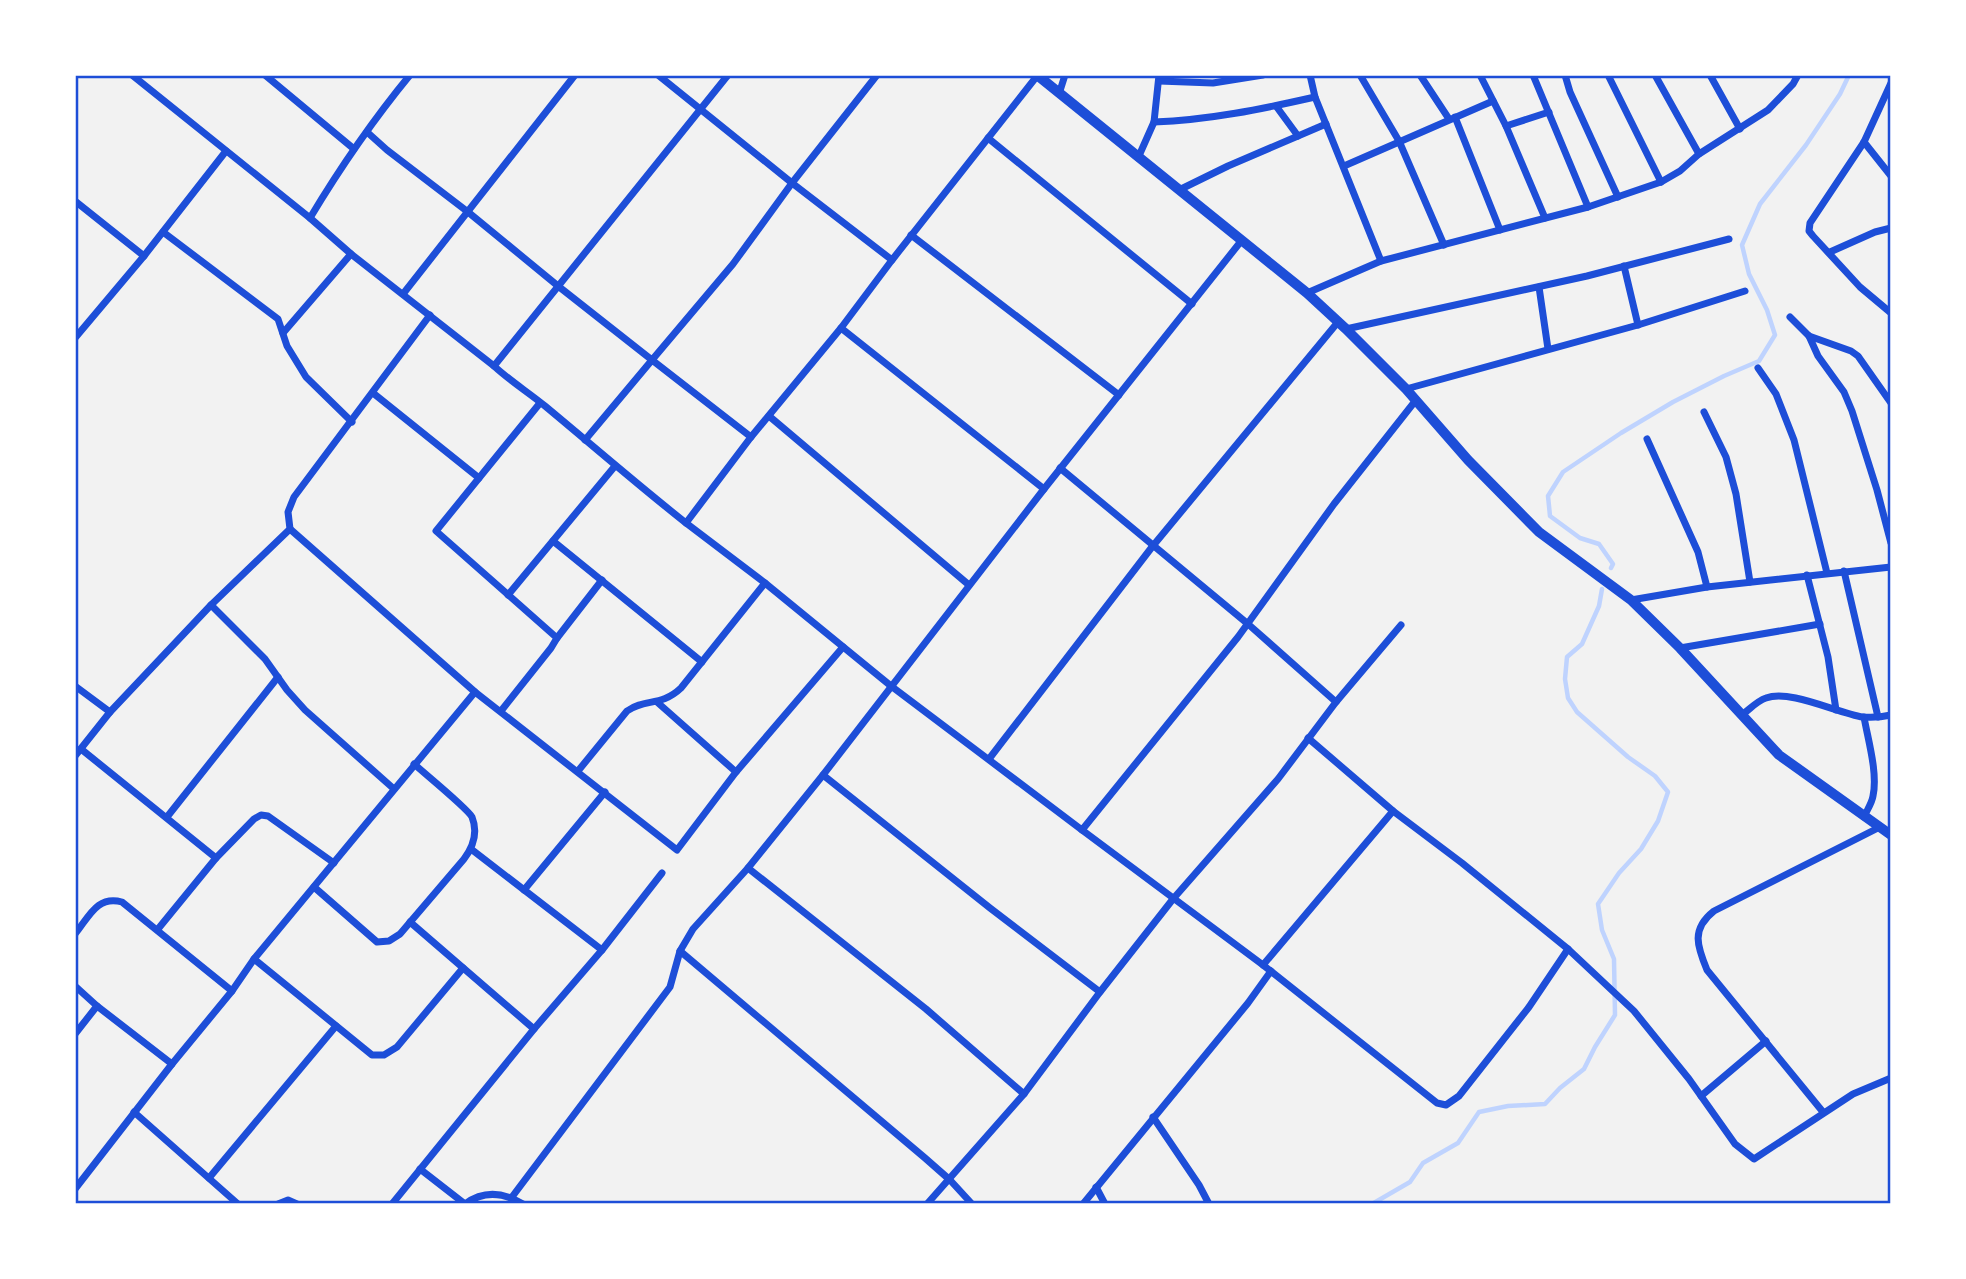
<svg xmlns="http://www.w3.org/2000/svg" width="1966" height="1279" font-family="Mulish,sans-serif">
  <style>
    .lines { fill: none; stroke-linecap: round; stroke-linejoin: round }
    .stream { stroke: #bfd3fe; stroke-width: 4.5 }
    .minor { stroke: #1d4ed8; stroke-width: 7 }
    .tertiary { stroke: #1d4ed8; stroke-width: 10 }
    .neatline { fill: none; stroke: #1d4ed8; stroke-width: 2.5 }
  </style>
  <rect width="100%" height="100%" fill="#f2f2f2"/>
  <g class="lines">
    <g class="stream">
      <polyline points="1611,568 1613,564 1599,544 1580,538 1550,516 1548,496 1563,472 1621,433 1673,402 1724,376 1759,361 1775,335 1767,310 1749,274 1742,245 1760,204 1806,145 1840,94 1849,75"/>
      <polyline points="1372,1204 1410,1182 1423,1163 1458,1143 1479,1112 1508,1106 1545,1104 1560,1088 1584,1069 1595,1047 1615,1015 1614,959 1602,930 1598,904 1619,873 1641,849 1658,821 1668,792 1655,776 1628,757 1577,712 1568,698 1565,679 1567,657 1582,644 1599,606 1602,589"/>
    </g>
    <g class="minor">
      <path d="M132 75 310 218C340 168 373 120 410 75"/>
      <polyline points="265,75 354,149"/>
      <polyline points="658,75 792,183 892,260 1037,76"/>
      <polyline points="1310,75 1315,97 1381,261"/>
      <polyline points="1360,75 1399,141 1444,245"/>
      <polyline points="1420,75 1449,119"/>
      <polyline points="1480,75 1506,126 1545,218"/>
      <polyline points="1533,75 1588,207"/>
      <polyline points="1565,75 1570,92 1618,197"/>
      <polyline points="1608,75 1661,182"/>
      <polyline points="1655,75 1699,154"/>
      <polyline points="1710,75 1740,129"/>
      <polyline points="1159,81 1213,83 1263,75"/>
      <polyline points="1891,83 1864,142 1810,223 1809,231 1813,236 1860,287 1891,313"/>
      <polyline points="1059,94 1065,75"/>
      <polyline points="1276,106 1298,136"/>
      <polyline points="1455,117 1500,230"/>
      <path d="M1154 122C1209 120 1262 109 1315 97"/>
      <polyline points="1506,126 1549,112"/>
      <polyline points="367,132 387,150 468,212 558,286 652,360 733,264 792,183 877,75"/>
      <polyline points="988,138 1192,304"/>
      <polyline points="1864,142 1891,176"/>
      <polyline points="1138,158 1154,122 1159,75"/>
      <polyline points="1344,166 1493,101"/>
      <polyline points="1179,190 1228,166 1326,124"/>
      <polyline points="75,201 144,256"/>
      <path d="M310 218 351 254 494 366C510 381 528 392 545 406 592 445 638 485 686 523L751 437 841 328 892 260"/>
      <polyline points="163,232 278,319 287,346 306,377 352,422"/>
      <polyline points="911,235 1119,395"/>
      <polyline points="1830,252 1875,232 1891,228"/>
      <polyline points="1624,266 1638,325"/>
      <polyline points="1539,287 1548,349"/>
      <polyline points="1307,293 1381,261 1588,207 1661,182 1680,171 1699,154 1768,110 1793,84 1798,75"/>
      <polyline points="403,294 575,75"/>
      <polyline points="1790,317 1809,336 1851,351 1858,356 1891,403"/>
      <polyline points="841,328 1044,489"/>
      <polyline points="1346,329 1587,276 1729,239"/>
      <polyline points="283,333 351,254"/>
      <polyline points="1809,336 1818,356 1844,392 1852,411 1877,490 1891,543"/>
      <polyline points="75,338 144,256 226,151"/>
      <polyline points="494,366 728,75"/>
      <polyline points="1758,368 1776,394 1794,440 1827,573"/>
      <polyline points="1406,389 1638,325 1745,291"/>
      <polyline points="373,393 479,478"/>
      <polyline points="1704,412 1726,457 1736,494 1750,582"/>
      <polyline points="769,416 969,585"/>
      <polyline points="1647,439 1698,552 1707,587"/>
      <polyline points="585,440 652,360 751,437"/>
      <polyline points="1060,468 1248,624 1336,702"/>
      <polyline points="686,523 765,583 891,686 1082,830 1238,637 1334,504 1416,400"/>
      <polyline points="290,529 475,692 677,850 736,772 843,647"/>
      <polyline points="553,541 702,662"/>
      <polyline points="1844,571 1878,717"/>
      <polyline points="1807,575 1828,657 1836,710"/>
      <polyline points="508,595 615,466"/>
      <polyline points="1631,600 1707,587 1891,567"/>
      <polyline points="211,605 265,659 287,690 305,710 394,789"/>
      <polyline points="557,638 602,580"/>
      <polyline points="1680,648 1820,624"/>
      <polyline points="75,686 110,712 211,605 290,529 288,512 294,497 430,315"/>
      <polyline points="657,702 736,772"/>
      <polyline points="501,711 551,648 557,638 436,531 540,403"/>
      <path d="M1743 714C1750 709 1757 701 1766 698 1790 689 1837 713 1863 717 1873 718 1882 717 1891 715"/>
      <path d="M1864 717C1868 740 1878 773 1873 796 1872 803 1867 810 1864 817"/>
      <polyline points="1308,738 1393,811 1462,863 1568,949 1634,1011 1689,1079 1735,1144 1754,1159 1853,1094 1891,1078"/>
      <polyline points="81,749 216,858 254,819 261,815 268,816 334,863"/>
      <polyline points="75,756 110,712"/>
      <polyline points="989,759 1152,547 1338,322"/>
      <path d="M578 771 627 711C645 698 661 707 681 688L765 583"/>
      <polyline points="823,775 990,908 1100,992"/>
      <polyline points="167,817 278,677"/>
      <polyline points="1082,830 1263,965 1437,1103 1446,1105 1459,1096 1529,1007 1568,949"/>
      <polyline points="471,849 602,950"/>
      <polyline points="748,868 926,1009 1024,1094"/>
      <path d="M314 887 377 942 389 941 400 934 464 859C473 847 478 832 472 817 468 809 424 773 414 764"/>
      <polyline points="524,890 605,792"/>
      <polyline points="410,922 534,1029"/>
      <polyline points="158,929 216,858"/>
      <path d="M75 934C89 917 97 895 122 902L232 991"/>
      <polyline points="680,951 925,1158 950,1180 972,1204"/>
      <polyline points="254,959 372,1055 384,1055 397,1047 463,968"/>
      <polyline points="1263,965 1393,811"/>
      <polyline points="75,986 97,1006 172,1064"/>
      <polyline points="75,1034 97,1006"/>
      <polyline points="1701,1096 1766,1041"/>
      <polyline points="134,1112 238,1204"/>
      <path d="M1823 1112 1707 970C1697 946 1691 929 1714 911L1880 827"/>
      <polyline points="1153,1117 1199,1185 1209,1204"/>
      <polyline points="420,1169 465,1204"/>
      <polyline points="209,1178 336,1026"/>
      <polyline points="1096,1187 1105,1204"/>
      <polyline points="75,1189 172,1064 232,991 254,959 475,692"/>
      <polyline points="512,1197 670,987 680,951 693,929 748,868 823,775 1044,489 1242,240"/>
      <polyline points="278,1204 288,1200 297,1204"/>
      <polyline points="392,1204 534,1029 602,950 662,873"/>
      <path d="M465 1204C484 1190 503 1192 523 1204"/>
      <polyline points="927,1204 1024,1094 1100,992 1173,899 1278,779 1336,702 1401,625"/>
      <polyline points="1083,1204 1248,1003 1271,971"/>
    </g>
    <polyline class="tertiary" points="1037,75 1307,293 1346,329 1406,389 1468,460 1539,532 1631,600 1680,648 1779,755 1891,835"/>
  </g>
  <rect width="1966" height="1279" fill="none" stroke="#ffffff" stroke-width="154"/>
  <rect x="77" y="77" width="1812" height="1125" class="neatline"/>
</svg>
